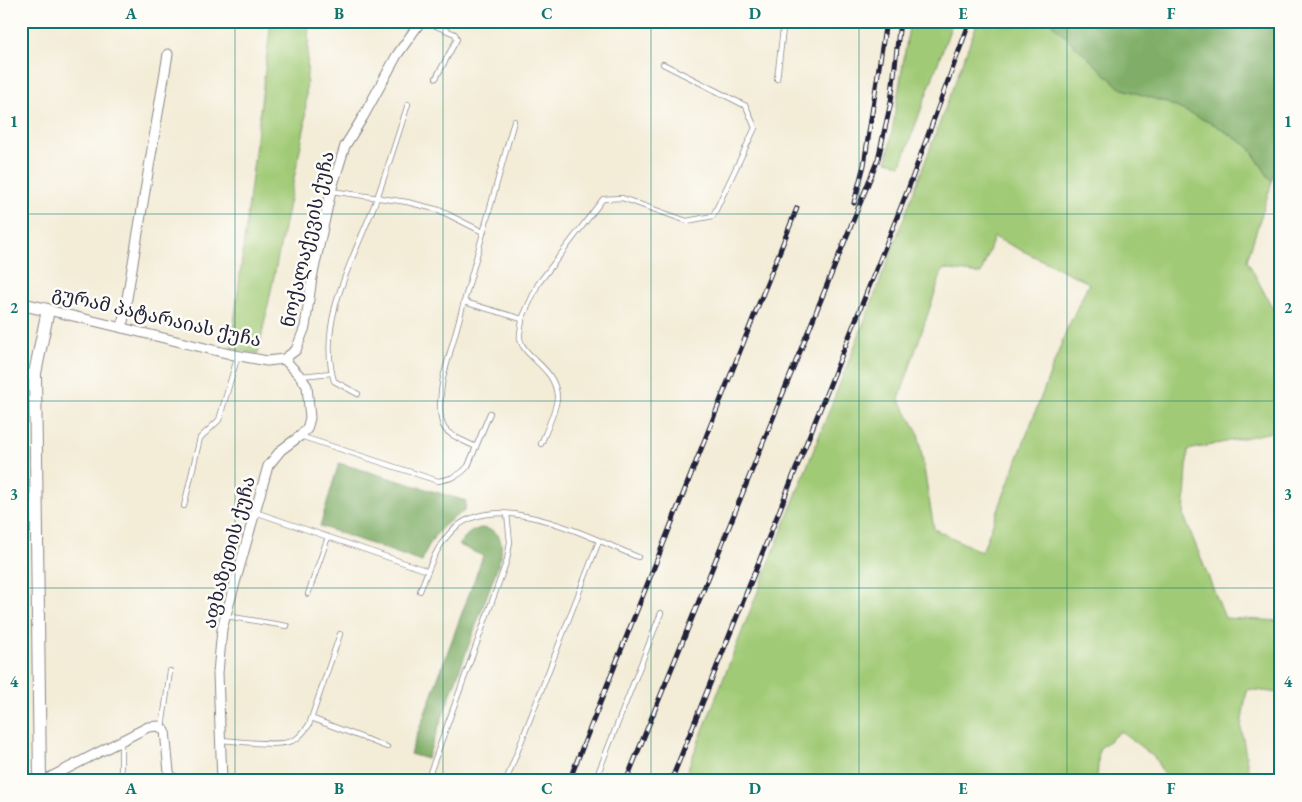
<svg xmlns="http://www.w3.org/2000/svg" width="1302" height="802" font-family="'EB Garamond','Noto Serif Georgian',serif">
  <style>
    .green { fill: #a1ca76; stroke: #627658; fill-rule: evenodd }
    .forest { fill: #80ae67; stroke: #516851 }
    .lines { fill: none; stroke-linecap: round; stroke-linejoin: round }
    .lane-casing { stroke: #8a8789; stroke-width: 6 }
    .street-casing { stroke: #8a8789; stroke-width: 11 }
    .secondary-casing { stroke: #8a8789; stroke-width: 14 }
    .lane { stroke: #fff; stroke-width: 4.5 }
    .street { stroke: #fff; stroke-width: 9 }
    .secondary { stroke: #fff; stroke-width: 12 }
    .rail-casing { stroke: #22223b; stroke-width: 5 }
    .rail { stroke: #fdfcf7; stroke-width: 3; stroke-dasharray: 9; stroke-linecap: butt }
    .grid { fill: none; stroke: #0f766e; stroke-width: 1; stroke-opacity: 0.55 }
    .labels { text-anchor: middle; stroke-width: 5; stroke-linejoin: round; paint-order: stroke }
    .street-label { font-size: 19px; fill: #22223b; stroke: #fdfcf7 }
    .neatline { fill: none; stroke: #0f766e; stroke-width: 2 }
    .grid-label { font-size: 16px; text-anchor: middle; font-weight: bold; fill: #0f766e }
  </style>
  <rect width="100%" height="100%" fill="#fdfcf7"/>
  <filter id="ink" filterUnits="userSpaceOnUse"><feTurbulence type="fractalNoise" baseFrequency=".02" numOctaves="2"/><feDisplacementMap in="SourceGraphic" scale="10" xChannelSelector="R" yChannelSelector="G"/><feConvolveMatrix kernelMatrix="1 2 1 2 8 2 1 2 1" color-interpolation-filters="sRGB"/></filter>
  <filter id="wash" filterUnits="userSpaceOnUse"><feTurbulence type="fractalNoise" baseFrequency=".0096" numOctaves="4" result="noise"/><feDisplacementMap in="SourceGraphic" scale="20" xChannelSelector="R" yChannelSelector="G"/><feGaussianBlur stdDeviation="1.12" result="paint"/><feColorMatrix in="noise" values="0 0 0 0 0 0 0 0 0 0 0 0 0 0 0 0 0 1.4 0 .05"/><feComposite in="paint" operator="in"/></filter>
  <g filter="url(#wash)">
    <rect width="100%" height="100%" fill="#f3ecd7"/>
    <g class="green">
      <polygon points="271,21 309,21 305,125 258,354 231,349"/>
      <polygon points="910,21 953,21 901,165 887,161"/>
      <path d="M978 21H1049L1120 88 1165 102 1215 125 1249 147 1272 182 1247 260 1281 324V430L1188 450 1184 516 1225 618 1281 621V691L1279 693 1247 689 1241 727 1249 774 1247 781H1167L1155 758 1121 731 1099 749 1097 781H683L876 292ZM994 237 1089 283 1067 329 982 552 934 529 918 432 899 399 943 269 981 274Z"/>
    </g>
    <g class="forest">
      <polygon points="1049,21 1281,21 1281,160 1278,161 1272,182 1249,147 1215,125 1165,102 1120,88"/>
      <path d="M339 463 466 501 465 511C444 522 428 540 422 562L320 526Z"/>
      <path d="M481 528C501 530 502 539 501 557L427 759 410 754 483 556 459 545C465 536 470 531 481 528Z"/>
    </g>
  </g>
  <g filter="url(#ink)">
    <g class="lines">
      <g class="lane-casing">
        <g id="lane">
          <polyline points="424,21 455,34 457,39 436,78"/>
          <polyline points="675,21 685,26 687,21"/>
          <polyline points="777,79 784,21"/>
          <polyline points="331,191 407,202 439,210 483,232"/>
          <path d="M464 302 522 319C522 325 519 333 520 339 524 358 555 367 557 396 558 406 545 434 541 444"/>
          <polyline points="522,319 538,284 603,199 622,198 687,221 713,216 755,128 746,106 663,64"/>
          <polyline points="301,376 332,373"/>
          <path d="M358 394 334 381C316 319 356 255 377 198 388 167 398 135 408 104"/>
          <path d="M300 436 438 481C450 479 460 476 468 466L490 413"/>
          <path d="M476 447C467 442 451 437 445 429 437 418 441 390 443 378L514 121"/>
          <polyline points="184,506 200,438 219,420 238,355"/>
          <polyline points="255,512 428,571"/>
          <path d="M420 591C428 571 434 551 449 534 492 484 590 538 638 557"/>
          <polyline points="308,594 328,537"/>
          <polyline points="226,616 287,626"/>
          <polyline points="311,718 387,747"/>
          <polyline points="162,728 170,671"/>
          <path d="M221 740C238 741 278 747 292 741 299 739 304 731 309 725L340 634"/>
          <polyline points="120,781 121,776 121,741"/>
          <polyline points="427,781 507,560 510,542 507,514"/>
          <polyline points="506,781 599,541"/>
          <polyline points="595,781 661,613"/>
        </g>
      </g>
      <g class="street-casing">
        <g id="street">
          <polyline points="48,310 230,354 267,361 284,359 296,350 305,327 312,278 331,191 345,146 363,117 397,55 421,21"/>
          <polyline points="122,328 168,54"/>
          <polyline points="21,377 35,373"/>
          <polyline points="43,781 148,727 159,726 165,731 169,772 173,781"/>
          <polyline points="222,781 218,673 222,629 268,466 281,450 300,436 307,429 310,418 307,386 300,376 284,359"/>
        </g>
      </g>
      <g class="secondary-casing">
        <polyline id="secondary" points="21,304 48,310 35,373 40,781"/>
      </g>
      <use href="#lane" class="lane"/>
      <use href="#street" class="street"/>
      <use href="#secondary" class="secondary"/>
      <g class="rail-casing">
        <g id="rail">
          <polyline points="854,203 864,165 886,21"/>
          <polyline points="569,781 797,208"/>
          <polyline points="626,781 878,159 891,102 900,21"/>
          <polyline points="671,781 907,192 970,21"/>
        </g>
      </g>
      <use href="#rail" class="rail"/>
    </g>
  </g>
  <path class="grid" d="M235 21V781M443 21V781M651 21V781M859 21V781M1067 21V781M21 214H1281M21 401H1281M21 588H1281"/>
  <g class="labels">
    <g class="street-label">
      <text transform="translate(307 239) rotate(-77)" y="7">ნოქალაქევის ქუჩა</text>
      <text transform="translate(157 316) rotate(13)" y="7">გურამ პატარაიას ქუჩა</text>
      <text transform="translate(228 552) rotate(-75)" y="7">აფხაზეთის ქუჩა</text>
    </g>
  </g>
  <rect width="1302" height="802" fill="none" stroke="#fdfcf7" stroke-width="55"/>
  <rect x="28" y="28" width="1246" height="746" class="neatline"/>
  <g class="grid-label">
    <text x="131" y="19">A</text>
    <text x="339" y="19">B</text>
    <text x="547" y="19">C</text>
    <text x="755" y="19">D</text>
    <text x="963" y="19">E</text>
    <text x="1171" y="19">F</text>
    <text x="14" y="127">1</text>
    <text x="1288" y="127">1</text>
    <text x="14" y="313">2</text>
    <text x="1288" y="313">2</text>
    <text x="14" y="500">3</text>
    <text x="1288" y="500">3</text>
    <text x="14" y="687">4</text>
    <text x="1288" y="687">4</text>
    <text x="131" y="794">A</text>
    <text x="339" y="794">B</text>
    <text x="547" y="794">C</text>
    <text x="755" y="794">D</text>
    <text x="963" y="794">E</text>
    <text x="1171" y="794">F</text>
  </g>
</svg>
